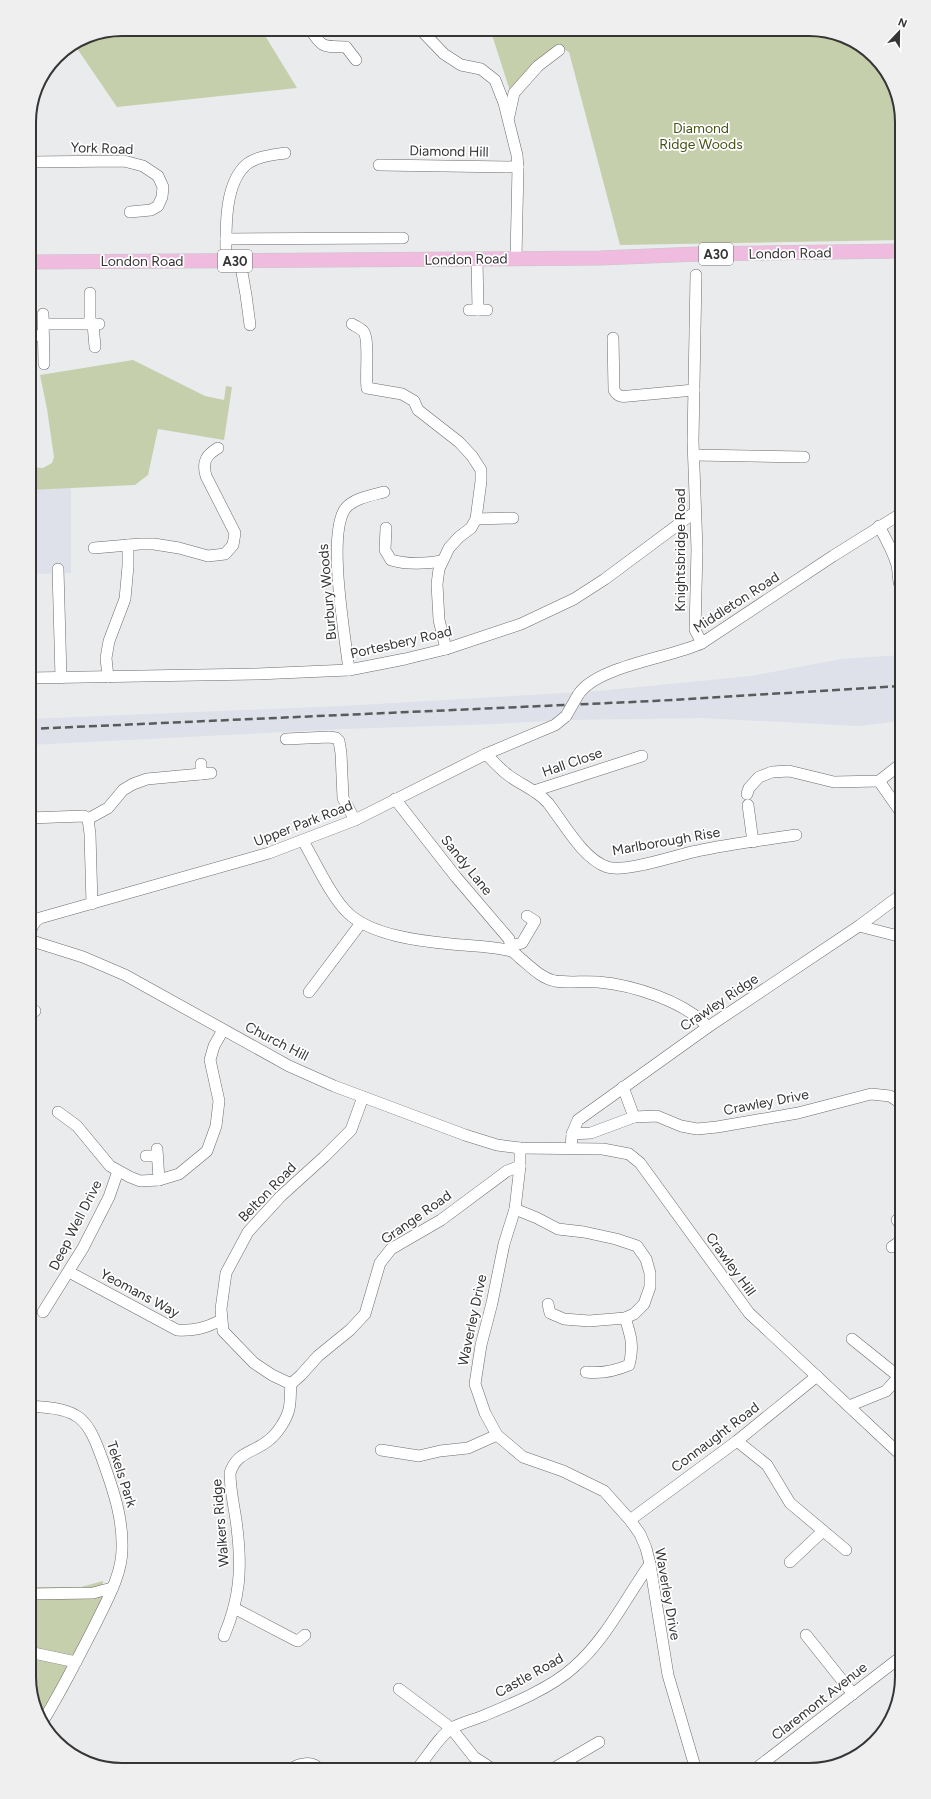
<svg xmlns="http://www.w3.org/2000/svg" width="931" height="1799" font-family="Figtree,sans-serif">
  <style>
    .built { fill: #dee1ea }
    .green { fill: #c6cfac }
    .lines { fill: none; stroke-linecap: round; stroke-linejoin: round }
    .minor-casing { stroke: #6c6c6e; stroke-width: 12 }
    .major-casing { stroke: #c6c6c7; stroke-width: 15 }
    .minor { stroke: #fff; stroke-width: 11 }
    .major { stroke: #efbcdf; stroke-width: 14 }
    .rail { stroke: #595a5b; stroke-width: 2.5; stroke-dasharray: 8 4; stroke-linecap: butt }
    .minor-bridge-casing { stroke: #6c6c6e; stroke-width: 12; stroke-linecap: butt }
    .minor-bridge { stroke: #fff; stroke-width: 11 }
    .labels { text-anchor: middle; stroke-width: 3.5; stroke-linejoin: round; paint-order: stroke }
    .shield { fill: #fff; stroke: #727272; stroke-width: 1 }
    .shield-label { font-size: 13px; font-weight: bold; fill: #353536 }
    .park-label { font-size: 14px; fill: #465116; stroke: #fff }
    .street-label { font-size: 14px; fill: #353536; stroke: #fff }
    .rim { fill: none; stroke: #353536; stroke-width: 2 }
  </style>
  <rect width="100%" height="100%" fill="#eaebed"/>
  <g class="built">
    <polygon points="71,487 71,573 29,574 29,490"/>
    <polygon points="902,655 902,721 859,726 702,718 566,720 495,724 342,729 29,745 29,719 342,706 598,691 751,676 841,659"/>
  </g>
  <g class="green">
    <polygon points="122,29 261,29 297,88 117,107 74,44 87,36"/>
    <polygon points="486,29 815,29 865,48 895,86 902,122 902,240 620,245 569,52 557,46 533,63 510,91 493,38"/>
    <polygon points="133,360 205,396 224,400 226,386 232,387 224,440 158,429 148,475 135,485 29,490 29,467 43,468 52,463 54,457 47,409 40,375"/>
    <polygon points="103,1581 101,1618 68,1690 46,1725 36,1713 29,1677 29,1587 81,1587"/>
  </g>
  <g class="lines">
    <g class="minor-casing">
      <g id="minor">
        <path d="M310 29C323 49 323 46 346 47L356 60"/>
        <polyline points="420,29 444,54 461,65 481,69 495,80 504,103 517,155 518,167 516,258"/>
        <polyline points="509,116 514,93 538,66 559,50"/>
        <polyline points="29,162 124,161 143,166 158,176 163,187 162,197 158,206 151,210 130,212"/>
        <polyline points="379,165 518,167"/>
        <polyline points="226,239 403,238"/>
        <polyline points="477,259 478,310"/>
        <path d="M226 261C226 233 223 184 247 164 258 156 273 155 285 153"/>
        <polyline points="240,261 246,295 250,325"/>
        <polyline points="696,275 693,441 697,549 695,630 702,643"/>
        <polyline points="469,310 487,310"/>
        <polyline points="43,314 44,364"/>
        <polyline points="44,324 99,324"/>
        <polyline points="90,324 90,293"/>
        <polyline points="93,324 95,347"/>
        <path d="M352 324C355 326 360 328 363 331 370 338 365 376 367 388L402 394 414 401 418 410 459 442 472 456 481 470V481L476 519 471 528 459 537 449 548 439 569 437 584 439 620 446 649"/>
        <polyline points="29,335 42,336"/>
        <path d="M613 338 614 390C618 397 622 397 629 396L694 390"/>
        <polyline points="694,455 804,457"/>
        <polyline points="476,519 513,518"/>
        <path d="M879 526C886 539 893 551 897 565 899 574 897 582 902 590"/>
        <path d="M386 528 385 550 391 560C408 565 424 564 442 561"/>
        <path d="M94 548 140 544H154L179 548 208 556 225 554 233 545 235 533 206 476C202 462 206 455 218 448"/>
        <polyline points="58,569 61,678"/>
        <path d="M349 670C345 635 327 536 345 509 353 498 373 495 384 492"/>
        <polyline points="108,677 106,658 109,641 125,599 128,566 128,545"/>
        <polyline points="29,678 257,674 349,670 405,659 446,649 521,624 574,599 605,579 695,512"/>
        <path d="M578 695C596 666 670 658 702 643L833 556 902 513"/>
        <polyline points="286,739 329,737 336,738 339,741 341,753 343,798 355,820"/>
        <path d="M486 754C493 761 500 769 508 775 521 785 537 790 548 803 563 822 583 859 607 867 626 873 676 855 697 851 729 844 763 840 796 835"/>
        <polyline points="201,764 201,774 211,773"/>
        <polyline points="879,781 902,814"/>
        <polyline points="534,791 642,756"/>
        <polyline points="747,794 749,788 759,777 772,772 789,771 834,782 879,781 902,763"/>
        <polyline points="395,799 456,877 509,939 512,951"/>
        <polyline points="748,805 753,842"/>
        <polyline points="29,818 84,816 88,819 90,834 92,904"/>
        <polyline points="88,819 108,808 123,790 133,784 147,779 201,774"/>
        <path d="M303 841C315 861 331 897 348 913 371 935 419 941 451 944 469 946 493 946 511 951 514 952 517 955 520 958 531 967 541 978 555 981 569 983 584 981 598 982 633 985 684 1001 708 1027"/>
        <polyline points="859,926 902,937"/>
        <polyline points="29,940 83,957 125,975 289,1066 334,1086 465,1135 497,1145 520,1148 603,1149 629,1154 640,1163 749,1313 902,1456"/>
        <path d="M29 940C30 931 32 922 40 918L269 853 355 820 486 754 555 725 566 716"/>
        <polyline points="511,946 522,943 535,921 527,916"/>
        <polyline points="309,992 361,923"/>
        <polyline points="29,1013 35,1011"/>
        <polyline points="623,1087 634,1117"/>
        <polyline points="58,1112 77,1126 110,1166 130,1177 140,1181 159,1180 179,1174 207,1151 216,1126 219,1101 210,1060 214,1046 223,1030"/>
        <polyline points="572,1134 591,1133 634,1117 657,1116 681,1126 697,1129 717,1127 798,1113 871,1094 890,1096 902,1104"/>
        <polyline points="520,1148 520,1166 515,1209 504,1244 492,1303 481,1345 475,1384 485,1413 497,1435 523,1457 563,1471 604,1491 630,1520 640,1534 646,1548 650,1564 668,1675 696,1770"/>
        <polyline points="571,1148 572,1134 578,1120 708,1027 859,926 902,894"/>
        <polyline points="157,1149 159,1180"/>
        <polyline points="146,1156 157,1156"/>
        <polyline points="515,1209 537,1218 558,1229 584,1232 616,1239 637,1246 646,1259 650,1273 650,1287 644,1304 634,1314 625,1318 589,1321 564,1319 550,1313 548,1304"/>
        <polyline points="897,1220 902,1227"/>
        <polyline points="892,1247 902,1240"/>
        <path d="M69 1272 177 1330C194 1331 206 1328 221 1320"/>
        <polyline points="43,1312 83,1248 109,1197 118,1171"/>
        <polyline points="852,1339 898,1376"/>
        <path d="M586 1372C602 1374 615 1371 629 1365 634 1346 631 1336 625 1318"/>
        <polyline points="291,1384 272,1375 254,1363 223,1331 221,1309 226,1273 248,1232 281,1196 324,1157 351,1130 363,1097"/>
        <polyline points="291,1384 301,1375 318,1356 350,1330 365,1314 380,1263 391,1249 441,1220 507,1171 520,1166"/>
        <path d="M29 1406C81 1409 87 1416 104 1464 114 1492 123 1519 122 1549 122 1575 106 1602 95 1625 78 1658 62 1690 43 1721"/>
        <polyline points="849,1406 886,1391 902,1373"/>
        <polyline points="737,1441 767,1465 790,1503 846,1550"/>
        <polyline points="381,1450 419,1456 440,1451 468,1448 497,1435"/>
        <polyline points="630,1520 737,1441 817,1376"/>
        <polyline points="790,1562 823,1531"/>
        <polyline points="29,1594 93,1593 112,1588"/>
        <polyline points="234,1608 295,1640 298,1641 305,1635"/>
        <polyline points="806,1635 853,1694"/>
        <path d="M224 1636C240 1598 242 1569 237 1528 235 1509 230 1492 230 1473 237 1451 254 1453 269 1440 277 1434 287 1419 289 1409 291 1401 290 1392 291 1384"/>
        <polyline points="29,1652 76,1662"/>
        <polyline points="399,1689 451,1728 474,1757 494,1770"/>
        <path d="M290 1770C298 1763 313 1760 320 1770"/>
        <path d="M416 1770C427 1758 439 1736 452 1728 461 1723 473 1720 483 1716 512 1704 551 1688 574 1667 607 1638 625 1599 650 1564"/>
        <polyline points="551,1770 599,1742"/>
        <polyline points="754,1770 902,1656"/>
      </g>
    </g>
    <g class="major-casing">
      <polyline id="major" points="29,262 600,258 699,254 902,251"/>
    </g>
    <use href="#minor" class="minor"/>
    <use href="#major" class="major"/>
    <polyline class="rail" points="29,729 654,701 902,686"/>
    <g class="minor-bridge-casing">
      <polyline id="minor-bridge" points="566,716 578,695"/>
    </g>
    <use href="#minor-bridge" class="minor-bridge"/>
  </g>
  <g class="labels">
    <g class="shield">
      <rect x="699" y="243" width="34" height="22" rx="3"/>
      <rect x="218" y="250" width="34" height="22" rx="3"/>
    </g>
    <g class="shield-label">
      <text x="716" y="259">A30</text>
      <text x="235" y="266">A30</text>
    </g>
    <g class="park-label">
      <text x="701" y="133">Diamond<tspan x="701" dy="16">Ridge Woods</tspan></text>
    </g>
    <g class="street-label">
      <text transform="translate(102 148) rotate(2)" y="5">York Road</text>
      <text transform="translate(449 151) rotate(1)" y="5">Diamond Hill</text>
      <text transform="translate(790 253) rotate(-1)" y="5">London Road</text>
      <text transform="translate(466 259) rotate(-1)" y="5">London Road</text>
      <text x="142" y="266">London Road</text>
      <text transform="translate(680 550) rotate(-90)" y="5">Knightsbridge Road</text>
      <text transform="translate(327 592) rotate(-95)" y="5">Burbury Woods</text>
      <text transform="translate(736 602) rotate(-33)" y="5">Middleton Road</text>
      <text transform="translate(401 642) rotate(-13)" y="5">Portesbery Road</text>
      <text transform="translate(572 762) rotate(-19)" y="5">Hall Close</text>
      <text transform="translate(303 823) rotate(-21)" y="5">Upper Park Road</text>
      <text transform="translate(666 841) rotate(-10)" y="5">Marlborough Rise</text>
      <text transform="translate(467 865) rotate(51)" y="5">Sandy Lane</text>
      <text transform="translate(719 1002) rotate(-34)" y="5">Crawley Ridge</text>
      <text transform="translate(277 1041) rotate(27)" y="5">Church Hill</text>
      <text transform="translate(766 1102) rotate(-11)" y="5">Crawley Drive</text>
      <text transform="translate(267 1192) rotate(-46)" y="5">Belton Road</text>
      <text transform="translate(416 1217) rotate(-35)" y="5">Grange Road</text>
      <text transform="translate(75 1225) rotate(-63)" y="5">Deep Well Drive</text>
      <text transform="translate(731 1264) rotate(54)" y="5">Crawley Hill</text>
      <text transform="translate(140 1293) rotate(28)" y="5">Yeomans Way</text>
      <text transform="translate(472 1320) rotate(-78)" y="5">Waverley Drive</text>
      <text transform="translate(715 1437) rotate(-37)" y="5">Connaught Road</text>
      <text transform="translate(122 1474) rotate(72)" y="5">Tekels Park</text>
      <text transform="translate(220 1523) rotate(-95)" y="5">Walkers Ridge</text>
      <text transform="translate(668 1594) rotate(80)" y="5">Waverley Drive</text>
      <text transform="translate(529 1675) rotate(-29)" y="5">Castle Road</text>
      <text transform="translate(819 1701) rotate(-38)" y="5">Claremont Avenue</text>
    </g>
  </g>
  <path d="M0 0H931V1799H0ZM122 36H809A86 86 0 0 1 895 122V1677A86 86 0 0 1 809 1763H122A86 86 0 0 1 36 1677V122A86 86 0 0 1 122 36Z" fill="#efefef" fill-rule="evenodd"/>
  <path class="rim" d="M122 36H809A86 86 0 0 1 895 122V1677A86 86 0 0 1 809 1763H122A86 86 0 0 1 36 1677V122A86 86 0 0 1 122 36Z"/>
  <g transform="translate(899 32) rotate(22)" stroke="#ffffff" stroke-width="3" paint-order="stroke">
  <path d="M0-3L7 15L0 10L-7 15Z" fill="#353536"/>
  <text y="-6" font-size="11" font-weight="bold" text-anchor="middle" fill="#353536">N</text>
  </g>
</svg>
